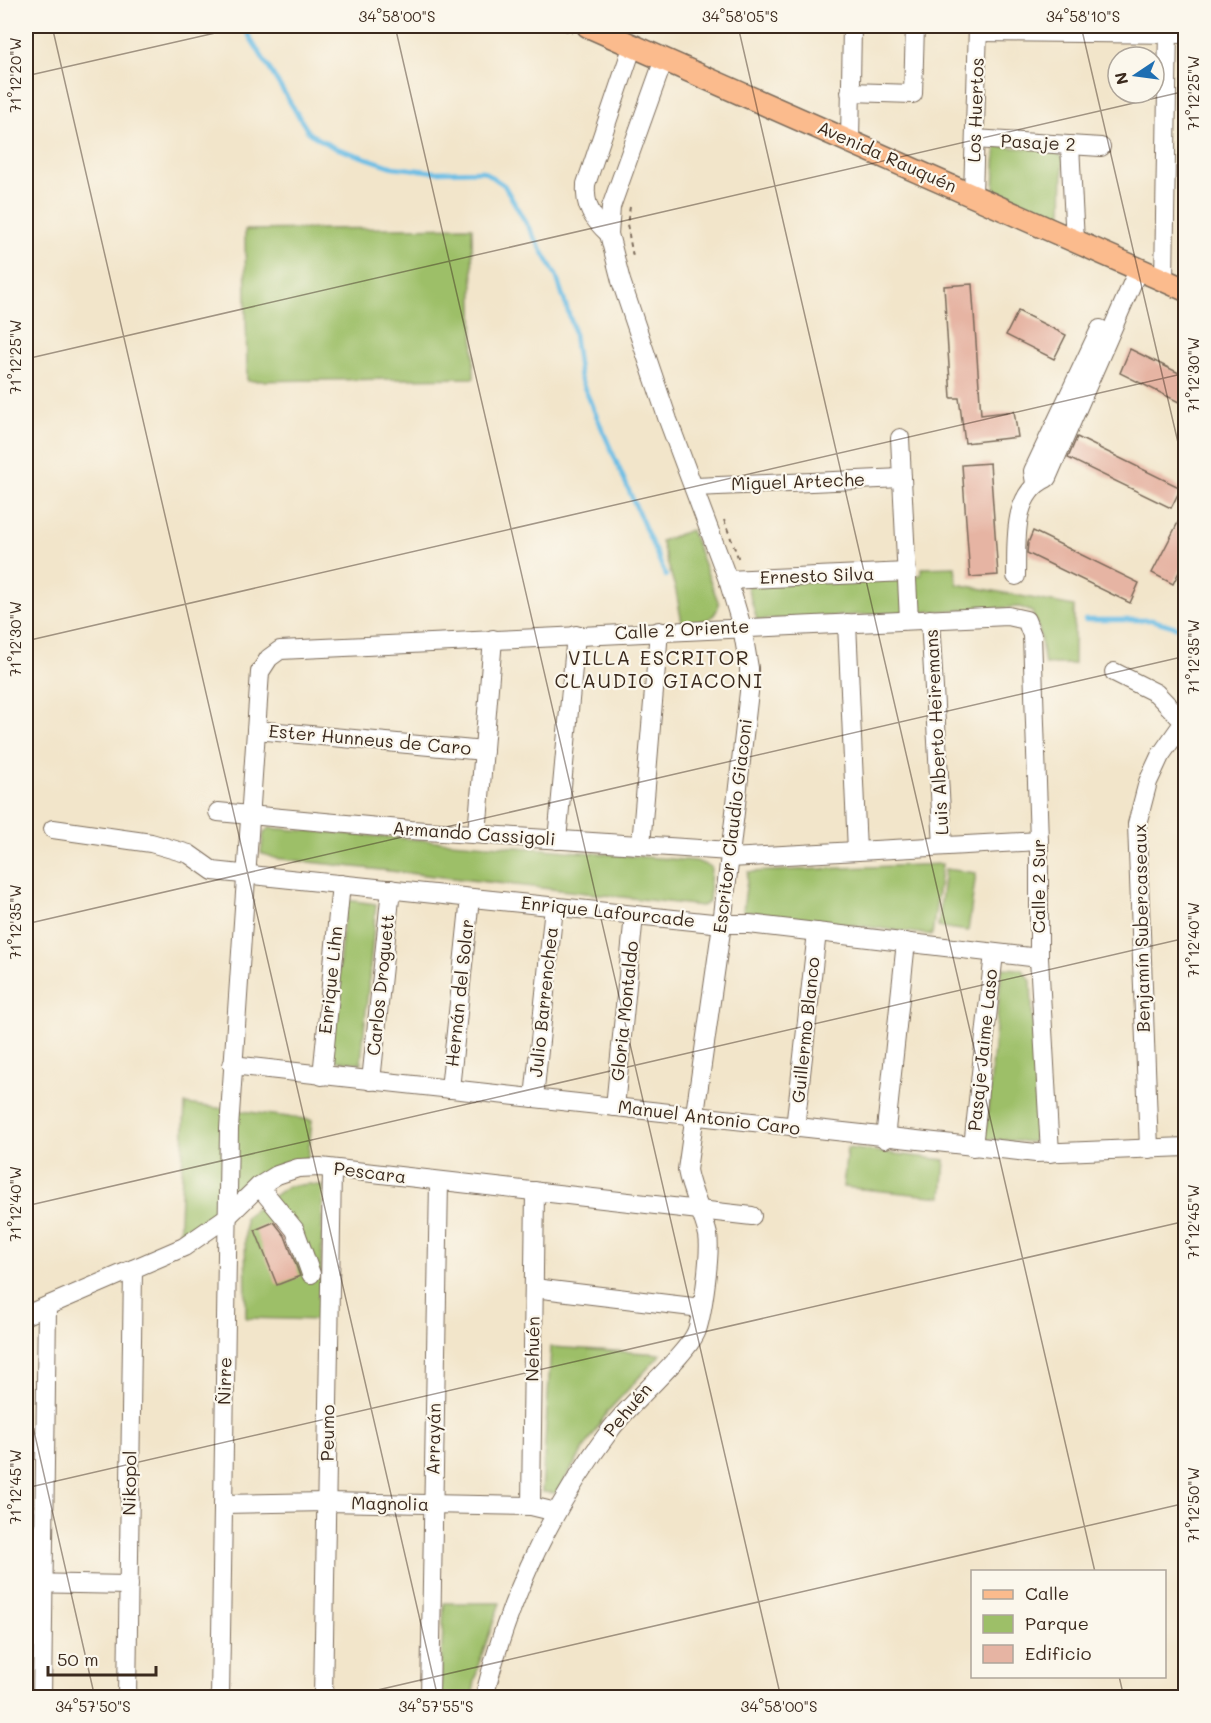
<svg xmlns="http://www.w3.org/2000/svg" width="1211" height="1723" font-family="Mali,sans-serif">
  <style>
    .green { fill: #9dbf68; stroke: #6c7443; stroke-width: 1.5 }
    .lines { fill: none; stroke-linecap: round; stroke-linejoin: round }
    .stream { stroke: #69bde5; stroke-width: 4.5 }
    .building { fill: #e6b4a3 }
    .minor-casing { stroke: #7b6b5a; stroke-width: 20 }
    .major-casing { stroke: #7b6b5a; stroke-width: 25 }
    .path { stroke: #7b6b5a; stroke-width: 2; stroke-dasharray: 4.5 4.5; stroke-linecap: butt }
    .minor { stroke: #fff; stroke-width: 18 }
    .major { stroke: #fbbb8d; stroke-width: 22 }
    .ticks { fill: none; stroke: #3b2a1e; stroke-width: 1.5; stroke-opacity: 0.45 }
    .labels { text-anchor: middle; stroke-width: 4.5; stroke-linejoin: round; paint-order: stroke }
    .street-label { font-size: 18px; fill: #3b2a1e; stroke: #fbf7ec }
    .neighbourhood-label { font-size: 20px; letter-spacing: 1.5px; fill: #3b2a1e; stroke: #fbf7ec }
    .neatline { fill: none; stroke: #3b2a1e; stroke-width: 2 }
    .ticks-label { font-size: 15px; text-anchor: middle; fill: #3b2a1e }
  </style>
  <rect width="100%" height="100%" fill="#fbf7ec"/>
  <filter id="ink" filterUnits="userSpaceOnUse"><feTurbulence type="fractalNoise" baseFrequency=".0167" numOctaves="2"/><feDisplacementMap in="SourceGraphic" scale="12" xChannelSelector="R" yChannelSelector="G"/><feConvolveMatrix kernelMatrix="1 2 1 2 8 2 1 2 1" color-interpolation-filters="sRGB"/></filter>
  <filter id="wash" filterUnits="userSpaceOnUse"><feTurbulence type="fractalNoise" baseFrequency=".008" numOctaves="4" result="noise"/><feDisplacementMap in="SourceGraphic" scale="24" xChannelSelector="R" yChannelSelector="G"/><feGaussianBlur stdDeviation="1.35" result="paint"/><feColorMatrix in="noise" values="0 0 0 0 0 0 0 0 0 0 0 0 0 0 0 0 0 1.4 0 .05"/><feComposite in="paint" operator="in"/></filter>
  <g filter="url(#wash)">
    <rect width="100%" height="100%" fill="#f2e5ca"/>
    <g class="green">
      <polygon points="996,146 1054,151 1063,158 1062,223 994,191"/>
      <polygon points="472,227 474,378 247,381 245,230"/>
      <path d="M691 530 719 604C714 624 700 621 682 623L676 591 661 541Z"/>
      <polygon points="955,567 957,584 1074,606 1074,664 1045,664 1039,630 1032,612 1020,607 757,620 747,586 921,575 921,568"/>
      <polygon points="270,828 696,861 711,867 709,902 702,906 274,858 261,853 264,832"/>
      <polygon points="942,864 932,935 743,911 748,872"/>
      <polygon points="945,869 976,873 968,931 938,927"/>
      <polygon points="346,900 376,904 361,1063 329,1060"/>
      <polygon points="1002,968 1022,969 1031,981 1037,1132 1032,1142 985,1139"/>
      <polygon points="185,1104 312,1120 308,1158 281,1164 179,1243"/>
      <polygon points="847,1148 945,1160 942,1197 843,1187"/>
      <polygon points="310,1184 323,1186 320,1320 246,1318 245,1217 288,1186"/>
      <polygon points="551,1347 661,1354 608,1411 556,1493 542,1492"/>
      <polygon points="444,1603 500,1603 478,1666 472,1697 440,1697"/>
    </g>
    <g class="lines">
      <g class="stream">
        <polyline points="243,26 309,133 333,147 393,167 436,172 483,171 504,185 556,275 573,327 580,378 666,576"/>
        <polyline points="1085,620 1152,620 1186,630"/>
      </g>
    </g>
    <g id="blocks">
      <g class="building">
        <polygon points="972,284 981,415 1014,411 1018,437 965,443 959,398 951,398 944,286"/>
        <polygon points="1018,311 1066,335 1054,359 1006,335"/>
        <polygon points="1130,349 1185,376 1185,405 1120,373"/>
        <polygon points="1077,437 1181,488 1171,508 1068,458"/>
        <polygon points="990,463 998,575 970,577 962,465"/>
        <polygon points="1185,509 1185,560 1173,584 1152,573"/>
        <polygon points="1033,531 1139,583 1130,603 1027,553 1028,543"/>
        <polygon points="274,1222 285,1236 300,1276 277,1285 255,1230"/>
      </g>
    </g>
  </g>
  <g filter="url(#ink)">
    <use href="#blocks" fill-opacity="0" stroke="#7b6b5a" stroke-width="1.5"/>
    <g class="lines">
      <g class="minor-casing">
        <g id="minor">
          <polyline points="978,32 1186,34"/>
          <polyline points="850,92 913,94 915,26"/>
          <polyline points="975,139 1101,147"/>
          <polyline points="850,141 852,26"/>
          <polyline points="1070,145 1075,242"/>
          <polyline points="973,195 978,26"/>
          <path d="M609 234C593 219 584 207 586 184L633 45"/>
          <polyline points="1164,281 1168,26"/>
          <polyline points="900,438 909,620"/>
          <polyline points="1035,483 1033,471 1100,329"/>
          <polyline points="695,487 902,478"/>
          <path d="M1016 576C1017 543 1011 494 1047 478L1138 270"/>
          <polyline points="728,580 907,572"/>
          <polyline points="930,619 943,846"/>
          <polyline points="847,623 857,851"/>
          <polyline points="1114,672 1156,693 1184,722"/>
          <polyline points="256,730 484,751"/>
          <polyline points="218,812 411,830 730,851"/>
          <polyline points="53,829 151,843 189,854 213,871 722,924 749,924 1039,958"/>
          <polyline points="477,834 493,639"/>
          <polyline points="557,840 576,635"/>
          <polyline points="641,845 659,631"/>
          <polyline points="730,858 1039,841"/>
          <polyline points="232,1065 1036,1153 1186,1147"/>
          <polyline points="322,1076 341,884"/>
          <polyline points="371,1081 391,889"/>
          <polyline points="450,1089 470,898"/>
          <polyline points="534,1098 554,907"/>
          <polyline points="615,1107 634,915"/>
          <polyline points="795,1128 817,932"/>
          <polyline points="885,1139 906,942"/>
          <polyline points="973,1147 994,953"/>
          <polyline points="1149,1149 1137,824 1148,782 1160,756 1186,719"/>
          <polyline points="259,1186 295,1230 311,1274"/>
          <polyline points="534,1288 701,1308"/>
          <polyline points="26,1315 184,1247 227,1217 259,1186 277,1175 298,1168 320,1167 752,1216"/>
          <polyline points="223,1504 326,1502 531,1506 556,1512"/>
          <polyline points="531,1506 535,1191"/>
          <polyline points="26,1583 129,1585"/>
          <polyline points="42,1698 47,1306"/>
          <polyline points="127,1698 133,1269"/>
          <polyline points="220,1698 229,1129 260,672 269,658 280,650 1008,616 1026,620 1032,635 1039,841 1039,958 1050,1153"/>
          <polyline points="323,1698 332,1169"/>
          <polyline points="430,1698 439,1181"/>
          <path d="M484 1698C508 1599 550 1510 611 1429 629 1404 690 1352 697 1330 703 1312 711 1253 708 1235 703 1213 691 1193 687 1170L722 924 749 692V668L742 627 728 580 668 420 621 281 609 234 611 207 664 59"/>
        </g>
      </g>
      <g class="major-casing">
        <polyline id="major" points="588,26 1186,290"/>
      </g>
      <g class="path">
        <polyline points="555,26 572,33"/>
        <polyline points="630,207 627,224 633,257"/>
        <polyline points="724,520 739,560"/>
      </g>
      <use href="#minor" class="minor"/>
      <use href="#major" class="major"/>
    </g>
  </g>
  <path class="ticks" d="M52 26 438 1698M395 26 781 1698M738 26 1095 1572M1081 26 1186 477M26 76 246 26M26 359 1186 91M26 641 1186 373M26 924 1186 656M26 1206 1186 938M26 1396 95 1698M26 1488 1186 1221M1119 1676 1124 1698M343 1698 1186 1503"/>
  <g class="labels">
    <g class="street-label">
      <text transform="translate(976 110) rotate(-88)" y="6">Los Huertos</text>
      <text transform="translate(1038 143) rotate(3)" y="6">Pasaje 2</text>
      <text transform="translate(887 157) rotate(24)" y="6">Avenida Rauquén</text>
      <text transform="translate(798 482) rotate(-2)" y="6">Miguel Arteche</text>
      <text transform="translate(817 576) rotate(-2)" y="6">Ernesto Silva</text>
      <text transform="translate(682 630) rotate(-3)" y="6">Calle 2 Oriente</text>
      <text transform="translate(937 732) rotate(-93)" y="6">Luis Alberto Heiremans</text>
      <text transform="translate(370 740) rotate(5)" y="6">Ester Hunneus de Caro</text>
      <text transform="translate(733 826) rotate(-83)" y="6">Escritor Claudio Giaconi</text>
      <text transform="translate(474 834) rotate(4)" y="6">Armando Cassigoli</text>
      <text transform="translate(1039 886) rotate(-90)" y="6">Calle 2 Sur</text>
      <text transform="translate(608 912) rotate(6)" y="6">Enrique Lafourcade</text>
      <text transform="translate(1142 928) rotate(-91)" y="6">Benjamín Subercaseaux</text>
      <text transform="translate(331 980) rotate(-84)" y="6">Enrique Lihn</text>
      <text transform="translate(381 985) rotate(-84)" y="6">Carlos Droguett</text>
      <text transform="translate(460 993) rotate(-84)" y="6">Hernán del Solar</text>
      <text transform="translate(544 1002) rotate(-84)" y="6">Julio Barrenchea</text>
      <text transform="translate(625 1011) rotate(-84)" y="6">Gloria Montaldo</text>
      <text transform="translate(806 1030) rotate(-84)" y="6">Guillermo Blanco</text>
      <text transform="translate(983 1050) rotate(-84)" y="6">Pasaje Jaime Laso</text>
      <text transform="translate(709 1118) rotate(7)" y="6">Manuel Antonio Caro</text>
      <text transform="translate(370 1173) rotate(7)" y="6">Pescara</text>
      <text transform="translate(533 1349) rotate(-89)" y="6">Nehuén</text>
      <text transform="translate(225 1381) rotate(-89)" y="6">Ñirre</text>
      <text transform="translate(628 1410) rotate(-50)" y="6">Pehuén</text>
      <text transform="translate(328 1433) rotate(-89)" y="6">Peumo</text>
      <text transform="translate(434 1439) rotate(-89)" y="6">Arrayán</text>
      <text transform="translate(130 1483) rotate(-89)" y="6">Nikopol</text>
      <text transform="translate(390 1504) rotate(1)" y="6">Magnolia</text>
    </g>
    <g class="neighbourhood-label">
      <text x="659" y="665">VILLA ESCRITOR<tspan x="659" dy="23">CLAUDIO GIACONI</tspan></text>
    </g>
  </g>
  <rect width="1211" height="1723" fill="none" stroke="#fbf7ec" stroke-width="66"/>
  <rect x="971" y="1570" width="195" height="108" fill="#fbf7ec" stroke="#aea59a" stroke-width="1.5"/>
  <rect x="983" y="1590" width="30" height="9" fill="#fbbb8d" stroke="#aea59a" stroke-width="1.5"/>
  <text x="1025" y="1600" font-size="18" fill="#3b2a1e">Calle</text>
  <rect x="983" y="1615" width="30" height="18" fill="#9dbf68" stroke="#aea59a" stroke-width="1.5"/>
  <text x="1025" y="1630" font-size="18" fill="#3b2a1e">Parque</text>
  <rect x="983" y="1645" width="30" height="18" fill="#e6b4a3" stroke="#aea59a" stroke-width="1.5"/>
  <text x="1025" y="1660" font-size="18" fill="#3b2a1e">Edificio</text>
  <g transform="translate(1136 75) rotate(257)"><circle r="28" fill="#fbf7ec" stroke="#aea59a" stroke-width="1.5"/>
  <path d="M0-4.5L10 22L0 15L-10 22Z" fill="#1f6fb2"/>
  <text y="-9" font-size="16" font-weight="bold" text-anchor="middle" fill="#3b2a1e">N</text>
  </g>
  <path d="M48 1666v9h108v-9" fill="none" stroke="#3b2a1e" stroke-width="3"/>
  <text x="57" y="1666" font-size="18" fill="#3b2a1e" stroke="#fbf7ec" stroke-width="4.5" paint-order="stroke">50 m</text>
  <rect x="33" y="33" width="1145" height="1657" class="neatline"/>
  <g class="ticks-label">
    <text x="397" y="22">34°58'00"S</text>
    <text x="740" y="22">34°58'05"S</text>
    <text x="1083" y="22">34°58'10"S</text>
    <text transform="translate(16 75) rotate(-90)" y="5">71°12'20"W</text>
    <text transform="translate(1194 93) rotate(-90)" y="5">71°12'25"W</text>
    <text transform="translate(16 357) rotate(-90)" y="5">71°12'25"W</text>
    <text transform="translate(1194 375) rotate(-90)" y="5">71°12'30"W</text>
    <text transform="translate(16 639) rotate(-90)" y="5">71°12'30"W</text>
    <text transform="translate(1194 657) rotate(-90)" y="5">71°12'35"W</text>
    <text transform="translate(16 922) rotate(-90)" y="5">71°12'35"W</text>
    <text transform="translate(1194 940) rotate(-90)" y="5">71°12'40"W</text>
    <text transform="translate(16 1204) rotate(-90)" y="5">71°12'40"W</text>
    <text transform="translate(1194 1222) rotate(-90)" y="5">71°12'45"W</text>
    <text transform="translate(16 1487) rotate(-90)" y="5">71°12'45"W</text>
    <text transform="translate(1194 1505) rotate(-90)" y="5">71°12'50"W</text>
    <text x="93" y="1712">34°57'50"S</text>
    <text x="436" y="1712">34°57'55"S</text>
    <text x="779" y="1712">34°58'00"S</text>
  </g>
</svg>
